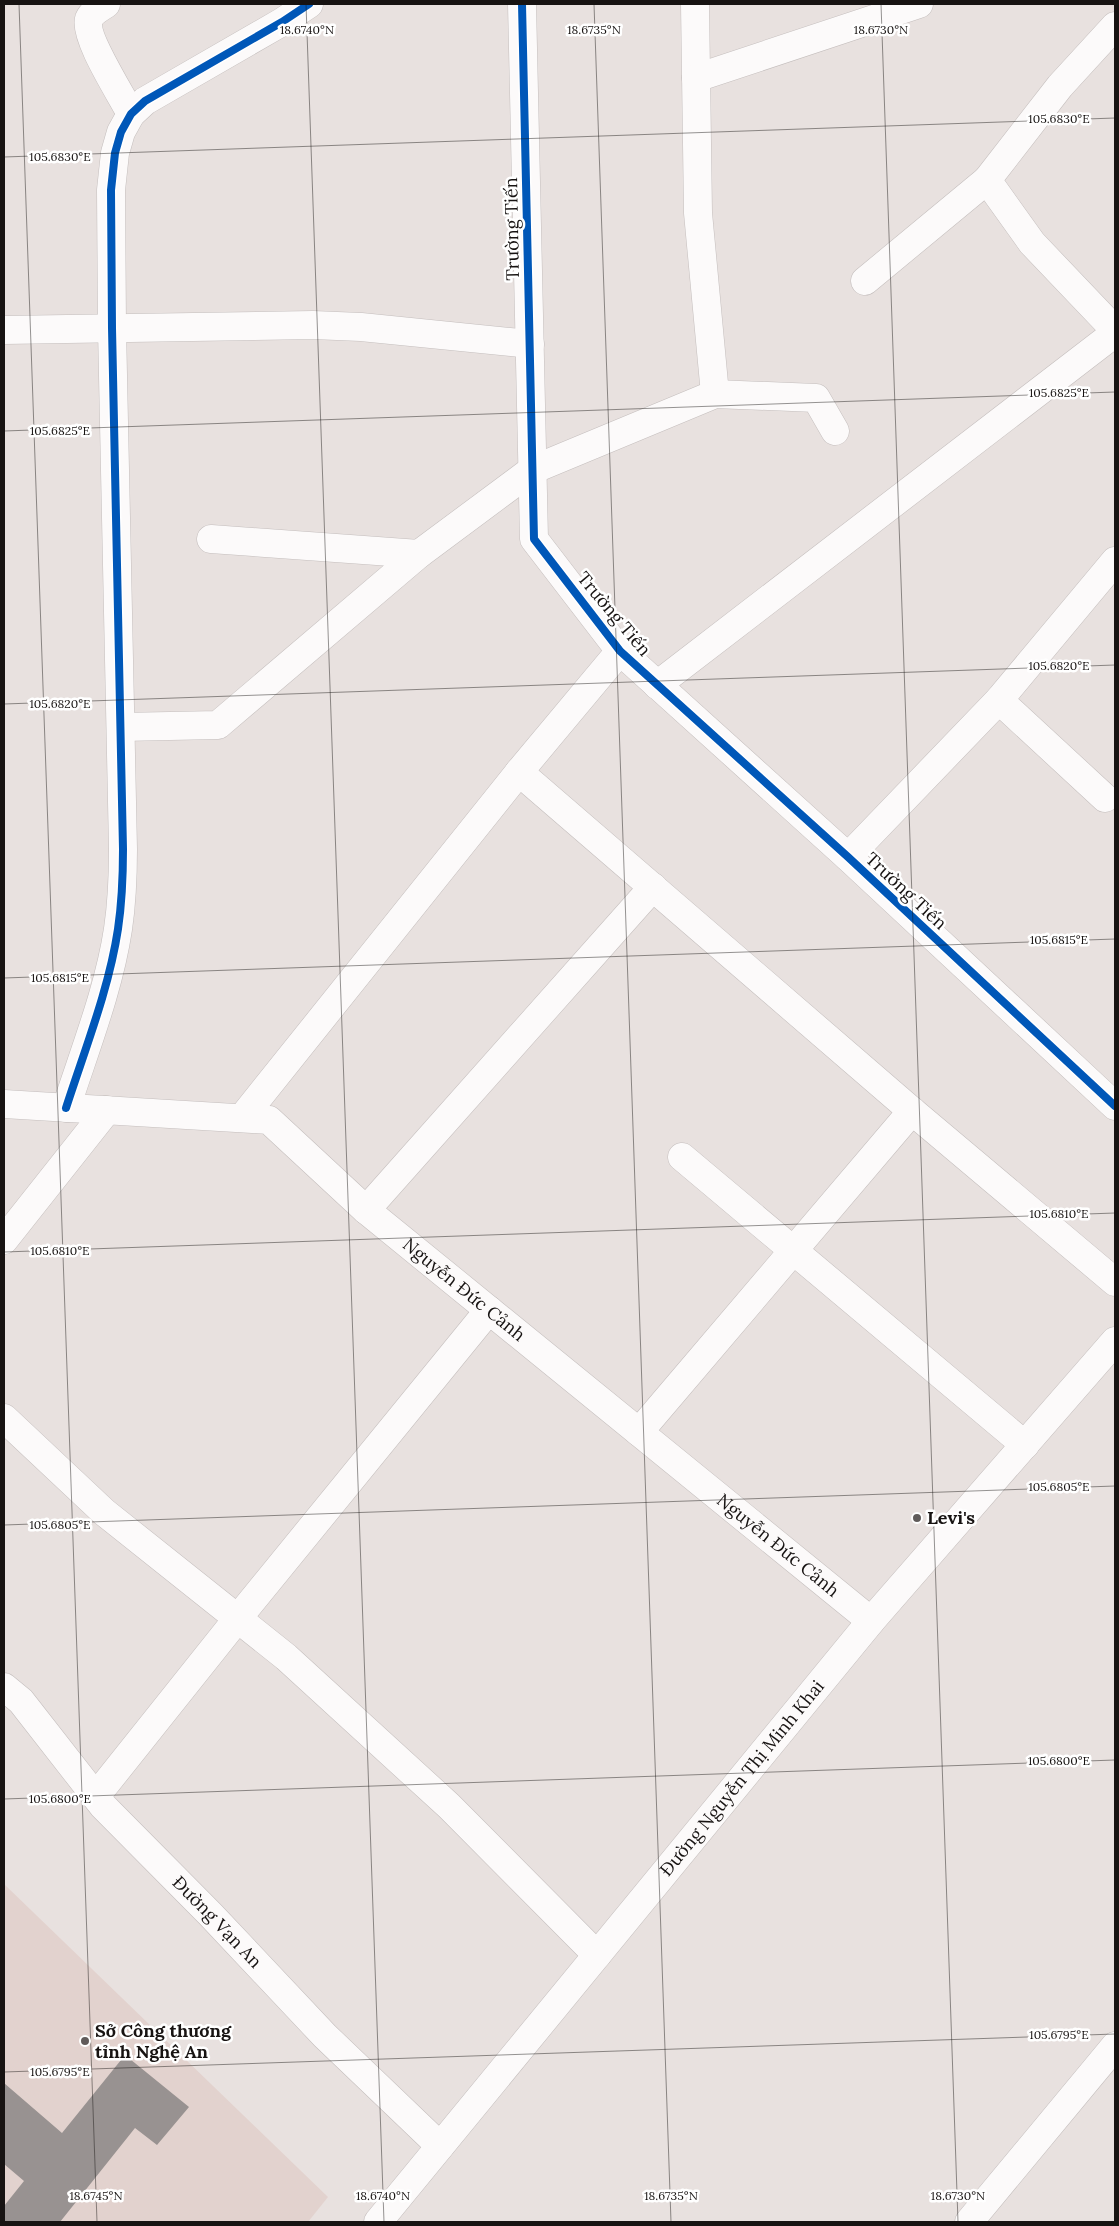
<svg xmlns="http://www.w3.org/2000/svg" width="1119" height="2226" font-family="Lora,serif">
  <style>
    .built { fill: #e2d2ce }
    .building { fill: #989291 }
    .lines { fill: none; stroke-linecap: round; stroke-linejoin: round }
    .minor-casing { stroke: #c4bebd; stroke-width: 29 }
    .major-casing { stroke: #c4bebd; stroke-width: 29 }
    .minor { stroke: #fcfafa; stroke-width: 28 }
    .major { stroke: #fcfafa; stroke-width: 28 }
    .cycleway-casing { stroke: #fff; stroke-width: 11 }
    .cycleway { stroke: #0057b8; stroke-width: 8 }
    .ticks { fill: none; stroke: #171312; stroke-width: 1; stroke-opacity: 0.45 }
    .poi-dot { fill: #605b5a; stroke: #fff; stroke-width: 2 }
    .labels { text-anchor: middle; stroke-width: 5; stroke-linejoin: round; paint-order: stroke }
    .street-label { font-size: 18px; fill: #171312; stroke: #fff }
    .poi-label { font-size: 18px; font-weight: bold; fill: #171312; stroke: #fff; text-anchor: start }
    .ticks-label { font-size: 12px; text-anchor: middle; fill: #171312; stroke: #fff; stroke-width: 5; stroke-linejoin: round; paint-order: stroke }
  </style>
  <rect width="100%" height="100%" fill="#e8e1df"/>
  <polygon class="built" points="4,1884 328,2197 308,2222 4,2222"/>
  <polygon class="building" points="125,2055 189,2107 157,2145 135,2128 60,2222 4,2222 4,2206 24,2181 4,2164 4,2083 62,2133"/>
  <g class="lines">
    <g class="minor-casing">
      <g id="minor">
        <path d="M106 4C100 8 92 12 89 19 83 36 122 96 131 114"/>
        <polyline points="522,4 534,539 620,651 848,857 1115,1106"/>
        <polyline points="695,4 698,213 715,394"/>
        <polyline points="1115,26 1060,86 987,180 1032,243 1115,330"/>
        <polyline points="696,78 919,4"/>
        <polyline points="865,281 987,180"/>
        <polyline points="4,330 313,325 361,327 530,344"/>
        <polyline points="211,539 419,554"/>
        <polyline points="657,685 1115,333"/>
        <polyline points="999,700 1105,798"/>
        <polyline points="121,727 218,725 419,554 532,470 715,394 816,398 835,431"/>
        <polyline points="519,772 912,1111 1115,1282"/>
        <polyline points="848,857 999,700 1115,561"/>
        <path id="s1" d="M4 1104 269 1120 366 1210 871 1621"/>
        <path d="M66 1108C85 1049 109 989 118 929 122 902 123 876 123 849L112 328 111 190 115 153 121 132 131 114 145 101 282 22 309 4"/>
        <polyline points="242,1118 519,772 620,651"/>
        <polyline points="682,1157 1025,1445"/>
        <polyline points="366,1210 653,887"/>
        <polyline points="4,1240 107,1110"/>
        <polyline points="4,1418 104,1512 286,1657 449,1806 597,1955"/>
        <polyline points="639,1432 912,1111"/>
        <path id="s2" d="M4 1687 21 1701 103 1806 211 1915 325 2036 440 2146"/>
        <polyline points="96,1796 238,1618 489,1310"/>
        <polyline points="969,2222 1115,2046"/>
      </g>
    </g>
    <g class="major-casing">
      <g id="major">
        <path id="s3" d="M378 2222 871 1621 1115 1341"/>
      </g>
    </g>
    <use href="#minor" class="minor"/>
    <use href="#major" class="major"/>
    <g class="cycleway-casing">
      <g id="cycleway">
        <polyline points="522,4 534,539 620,651 848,857 1115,1106"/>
        <path d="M66 1108C85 1049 109 989 118 929 122 902 123 876 123 849L112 328 111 190 115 153 121 132 131 114 145 101 282 22 309 4"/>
      </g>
    </g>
    <use href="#cycleway" class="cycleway"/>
  </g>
  <path class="ticks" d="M19 4 97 2222M306 4 384 2222M594 4 671 2222M881 4 958 2222M4 157 1115 118M4 431 1115 392M4 704 1115 665M4 978 1115 939M4 1252 1115 1213M4 1525 1115 1486M4 1799 1115 1760M4 2072 1115 2034"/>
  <g class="poi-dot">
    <circle cx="917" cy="1518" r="5"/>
    <circle cx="85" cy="2041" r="5"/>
  </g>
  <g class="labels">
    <g class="street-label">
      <text transform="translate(512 229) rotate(-91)" y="6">Trường Tiến</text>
      <text transform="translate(614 614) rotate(50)" y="6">Trường Tiến</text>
      <text transform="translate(906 891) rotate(43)" y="6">Trường Tiến</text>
      <text dy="6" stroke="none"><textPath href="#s1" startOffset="524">Nguyễn Đức Cảnh</textPath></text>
      <text dy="6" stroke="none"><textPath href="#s1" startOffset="929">Nguyễn Đức Cảnh</textPath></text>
      <text dy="6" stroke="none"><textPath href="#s3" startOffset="574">Đường Nguyễn Thị Minh Khai</textPath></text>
      <text dy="6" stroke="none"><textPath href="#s2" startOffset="318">Đường Vạn An</textPath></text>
    </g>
    <g class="poi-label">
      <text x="927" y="1524">Levi's</text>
      <text x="95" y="2037">Sở Công thương<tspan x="95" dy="21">tỉnh Nghệ An</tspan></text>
    </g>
  </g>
  <g class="ticks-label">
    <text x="307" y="34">18.6740°N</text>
    <text x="594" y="34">18.6735°N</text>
    <text x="881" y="34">18.6730°N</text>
    <text x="1059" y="123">105.6830°E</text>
    <text x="60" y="161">105.6830°E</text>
    <text x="1059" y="397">105.6825°E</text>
    <text x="60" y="435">105.6825°E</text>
    <text x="1059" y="670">105.6820°E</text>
    <text x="60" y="708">105.6820°E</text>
    <text x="1059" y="944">105.6815°E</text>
    <text x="60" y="982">105.6815°E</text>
    <text x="1059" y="1218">105.6810°E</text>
    <text x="60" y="1255">105.6810°E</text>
    <text x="1059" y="1491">105.6805°E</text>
    <text x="60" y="1529">105.6805°E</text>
    <text x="1059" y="1765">105.6800°E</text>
    <text x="60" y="1803">105.6800°E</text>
    <text x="1059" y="2039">105.6795°E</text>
    <text x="60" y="2076">105.6795°E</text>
    <text x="96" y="2200">18.6745°N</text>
    <text x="383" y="2200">18.6740°N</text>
    <text x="671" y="2200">18.6735°N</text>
    <text x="958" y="2200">18.6730°N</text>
  </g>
  <rect width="1119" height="2226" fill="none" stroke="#171312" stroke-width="10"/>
</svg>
